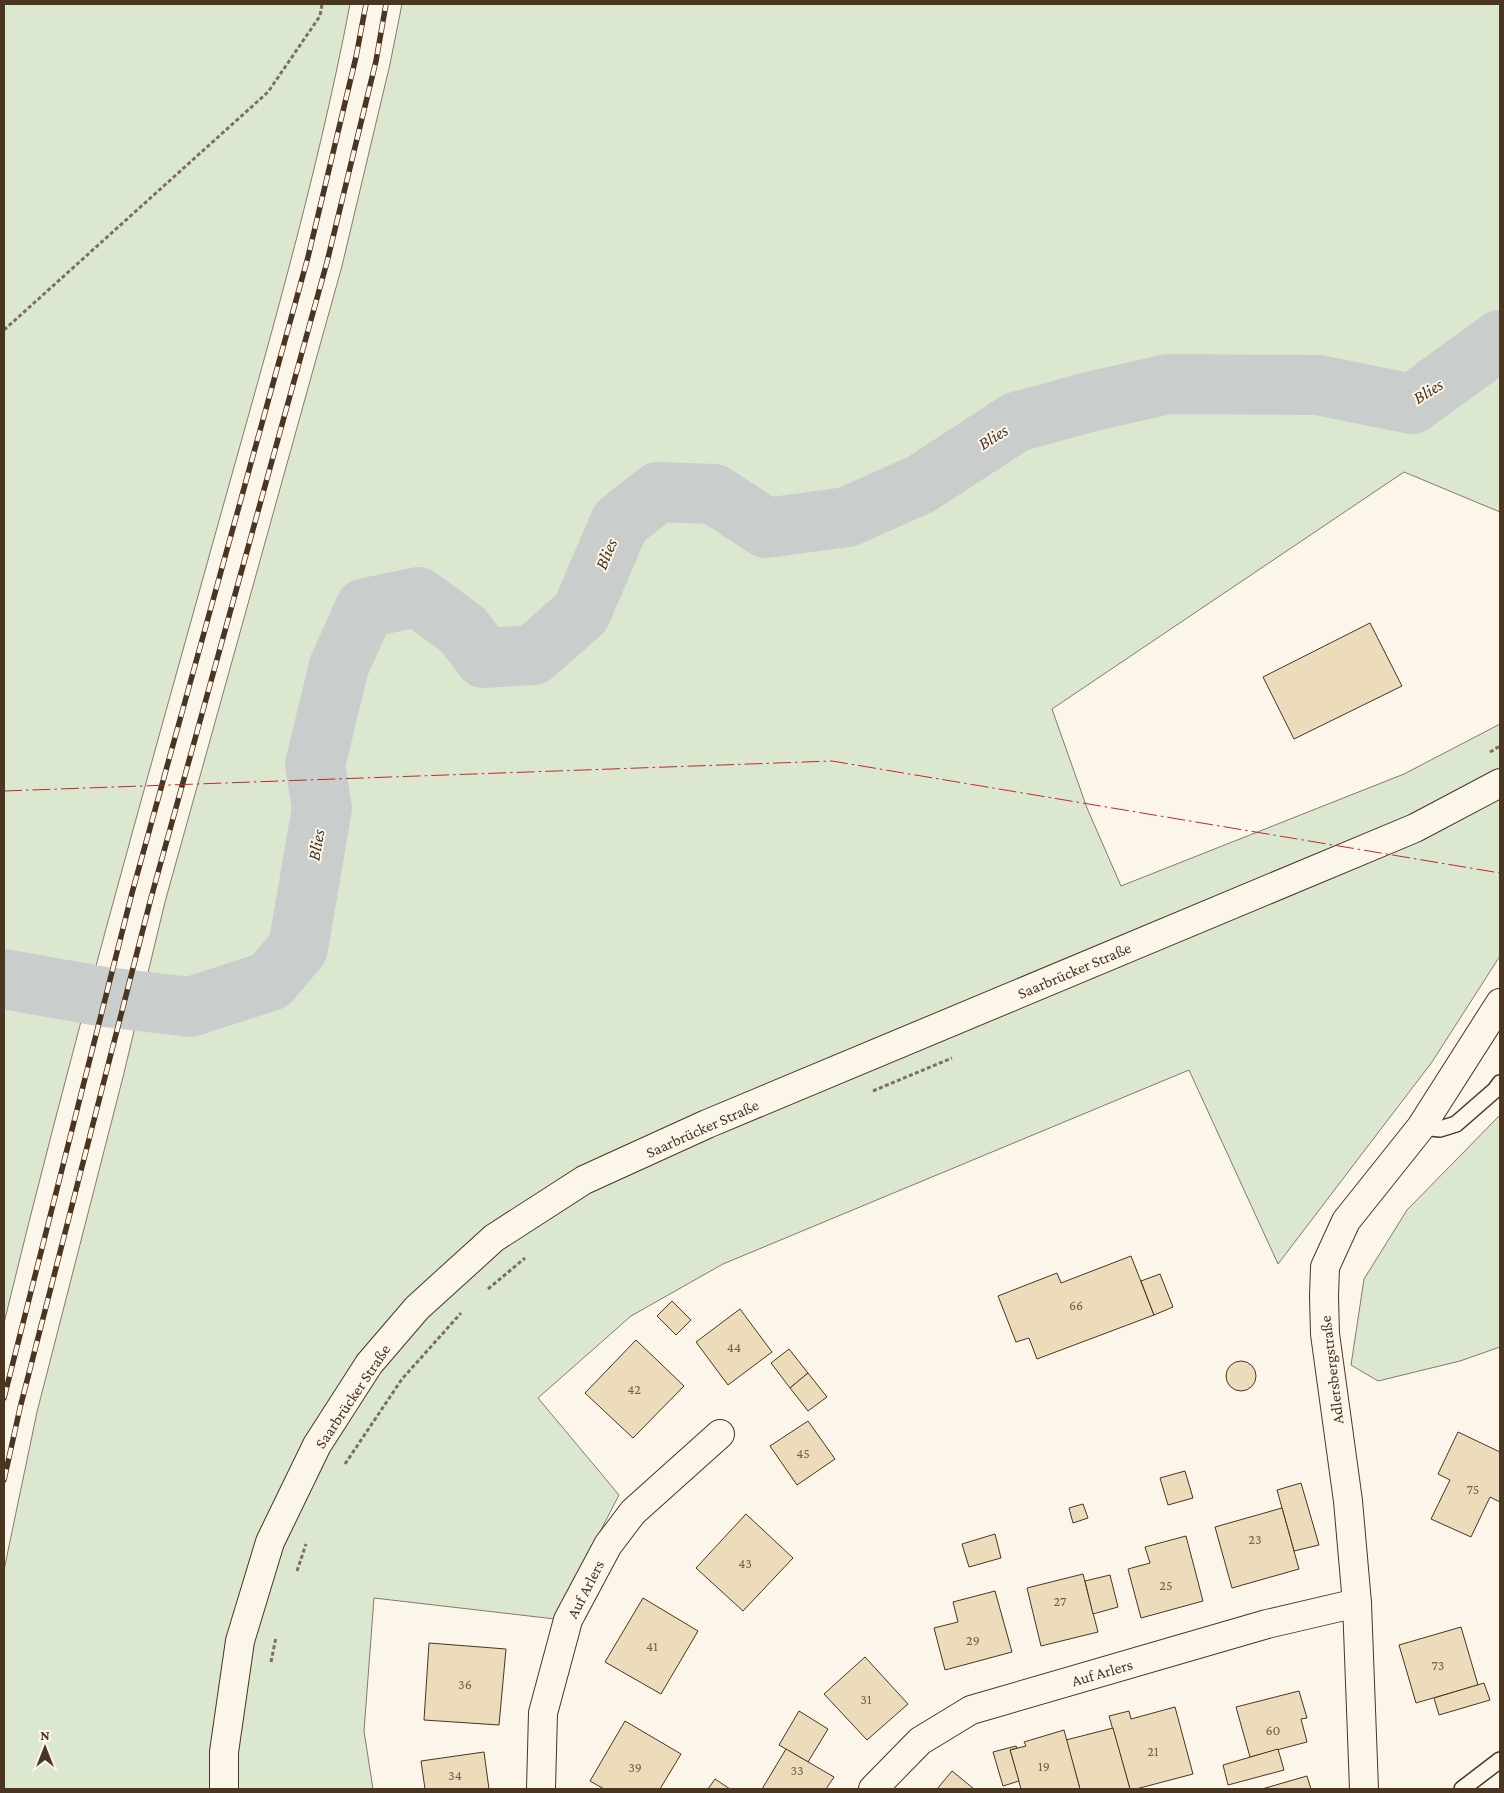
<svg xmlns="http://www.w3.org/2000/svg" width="1504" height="1793" font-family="'Crimson Pro',serif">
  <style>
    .green { fill: #dce7d0; stroke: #887966 }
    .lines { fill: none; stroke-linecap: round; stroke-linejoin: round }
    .river { stroke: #c9cecd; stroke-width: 60 }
    .building { fill: #ecdcbc; stroke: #4a3520 }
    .service-casing { stroke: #4a3520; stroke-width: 18 }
    .minor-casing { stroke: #4a3520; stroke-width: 30 }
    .secondary-casing { stroke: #4a3520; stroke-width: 30 }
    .path { stroke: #7f6f5c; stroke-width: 3; stroke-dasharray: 4 2.5; stroke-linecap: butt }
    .service { stroke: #fbf6e9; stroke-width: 15 }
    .minor { stroke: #fbf6e9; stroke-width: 28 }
    .secondary { stroke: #fbf6e9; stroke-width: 28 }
    .rail-casing { stroke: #4a3520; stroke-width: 5.5 }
    .rail { stroke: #fbf6e9; stroke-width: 4; stroke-dasharray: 11; stroke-linecap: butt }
    .power { stroke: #c62828; stroke-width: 1; stroke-dasharray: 18 4 2.5 4; stroke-linecap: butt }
    .labels { text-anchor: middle; stroke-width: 4; stroke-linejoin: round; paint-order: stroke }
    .number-label { font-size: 14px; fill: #725f47 }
    .street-label { font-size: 16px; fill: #4a3520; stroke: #fbf6e9 }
    .water-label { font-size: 18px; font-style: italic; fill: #4a3520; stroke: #fbf6e9 }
  </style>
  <rect width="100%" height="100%" fill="#fbf6e9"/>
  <g class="green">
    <path d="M4 4H350C316 183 264 359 215 535 142 797 68 1059 4 1323Z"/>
    <polygon points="402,4 1500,4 1500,512 1404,472 1052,709 1087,808 1121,886 1404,774 1500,724 1500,956 1432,1062 1278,1264 1189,1070 723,1264 631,1316 538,1398 619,1495 555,1619 374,1598 364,1731 373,1789 4,1789 4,1570 37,1412 123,1077 165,902 342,266 390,64"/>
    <polygon points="1500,1115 1500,1347 1460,1361 1378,1381 1351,1365 1364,1279 1407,1210"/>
  </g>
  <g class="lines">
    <polyline class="river" points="4,979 105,997 190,1007 270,981 298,948 322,808 315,765 339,666 365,608 418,597 463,630 484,658 533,655 581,613 620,522 658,492 714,494 766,528 847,517 921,484 1016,422 1093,401 1168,384 1318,385 1412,404 1500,340"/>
  </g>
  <g class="building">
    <polygon points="1370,623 1402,686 1294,739 1263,677"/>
    <polygon points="1131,1256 1154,1315 1037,1359 1029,1338 1016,1342 998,1296 1057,1273 1061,1283"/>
    <polygon points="1160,1274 1173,1307 1154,1315 1141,1281"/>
    <polygon points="672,1301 691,1320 676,1335 657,1316"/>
    <polygon points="740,1309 772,1352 728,1385 696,1342"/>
    <polygon points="636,1340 684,1386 633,1438 585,1393"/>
    <polygon points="789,1349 808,1373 790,1388 771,1363"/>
    <circle cx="1241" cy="1376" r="15"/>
    <polygon points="808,1373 827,1397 808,1411 790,1388"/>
    <polygon points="808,1421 835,1459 797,1485 770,1446"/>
    <polygon points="1458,1432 1500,1452 1500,1502 1490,1497 1471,1537 1431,1519 1450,1480 1438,1474"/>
    <polygon points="1185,1471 1193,1498 1168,1505 1160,1478"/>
    <polygon points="1301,1483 1319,1545 1294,1551 1277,1490"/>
    <polygon points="1083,1504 1088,1518 1073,1523 1069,1508"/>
    <polygon points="1282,1508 1299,1569 1232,1588 1215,1527"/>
    <polygon points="746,1514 793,1558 743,1611 696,1568"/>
    <polygon points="995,1534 1001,1558 969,1567 962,1544"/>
    <polygon points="1186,1536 1203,1601 1141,1618 1128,1569 1150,1563 1145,1547"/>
    <polygon points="1083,1574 1098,1632 1041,1646 1027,1588"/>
    <polygon points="1110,1575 1118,1607 1093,1614 1085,1581"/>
    <polygon points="995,1591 1012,1652 945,1670 934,1628 958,1622 953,1602"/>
    <polygon points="643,1598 698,1631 661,1694 605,1662"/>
    <polygon points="1461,1627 1478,1685 1416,1703 1399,1645"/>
    <polygon points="429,1643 506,1649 499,1725 424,1720"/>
    <polygon points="865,1657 908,1704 867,1740 824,1694"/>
    <polygon points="1484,1683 1490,1700 1439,1715 1434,1698"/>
    <polygon points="1299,1691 1307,1718 1301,1719 1307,1742 1250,1757 1236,1707"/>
    <polygon points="1175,1707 1193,1774 1136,1789 1130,1789 1109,1716 1129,1711 1131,1719"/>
    <polygon points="799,1711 828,1729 808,1762 779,1745"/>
    <polygon points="625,1721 681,1754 660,1789 604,1789 590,1781"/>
    <polygon points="1113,1728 1130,1789 1080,1789 1066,1740"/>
    <polygon points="1064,1730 1080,1789 1021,1789 1010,1750 1026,1746 1024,1742"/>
    <polygon points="1016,1746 1017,1748 1010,1750 1019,1781 1003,1786 993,1752"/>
    <polygon points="786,1749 834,1777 826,1789 762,1789"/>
    <polygon points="1278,1749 1284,1770 1228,1785 1223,1765"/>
    <polygon points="484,1752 489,1789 425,1789 421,1761"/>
    <polygon points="952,1771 974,1789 937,1789"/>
    <polygon points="1307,1776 1311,1789 1262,1789"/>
    <polygon points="715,1779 730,1789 708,1789"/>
  </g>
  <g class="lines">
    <g class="service-casing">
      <g id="service">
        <polyline points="1421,1127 1440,1129 1456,1124 1495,1090 1500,1083"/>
        <polyline points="1462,1789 1500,1760"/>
      </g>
    </g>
    <g class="minor-casing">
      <g id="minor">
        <polyline points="541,1789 543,1713 568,1620 608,1545 633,1512 720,1434"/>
        <polyline points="873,1789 920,1741 971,1710 1267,1624 1357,1603"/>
        <polyline points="1364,1789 1357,1603 1348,1501 1325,1334 1324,1296 1325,1267 1346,1221 1421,1127 1500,1003"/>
      </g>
    </g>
    <g class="secondary-casing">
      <polyline id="secondary" points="224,1789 224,1752 240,1641 270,1542 317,1445 369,1364 417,1308 494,1238 584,1180 707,1124 1415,828 1500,783"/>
    </g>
    <g class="path">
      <polyline points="4,330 268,92 320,16 322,4"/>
      <polyline points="1490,752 1500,746"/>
      <polyline points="873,1091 952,1058"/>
      <polyline points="488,1289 525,1258"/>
      <polyline points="345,1464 402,1379 461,1313"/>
      <polyline points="297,1571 306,1544"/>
      <polyline points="271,1662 276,1637"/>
    </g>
    <use href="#service" class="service"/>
    <use href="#minor" class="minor"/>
    <use href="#secondary" class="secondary"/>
    <g class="rail-casing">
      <g id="rail">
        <polyline points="4,1398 132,893 308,257 356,57 366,4"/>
        <polyline points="4,1480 20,1408 151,898 327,262 376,61 386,4"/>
      </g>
    </g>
    <use href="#rail" class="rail"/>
    <polyline class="power" points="4,791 832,761 1500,873"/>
  </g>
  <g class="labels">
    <g class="number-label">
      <text x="1076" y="1310">66</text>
      <text x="734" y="1352">44</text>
      <text x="634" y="1394">42</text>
      <text x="803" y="1458">45</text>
      <text x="1473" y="1494">75</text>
      <text x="1255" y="1544">23</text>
      <text x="745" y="1568">43</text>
      <text x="1166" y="1590">25</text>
      <text x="1060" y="1606">27</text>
      <text x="973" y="1645">29</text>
      <text x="652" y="1651">41</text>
      <text x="1438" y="1670">73</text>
      <text x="465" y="1689">36</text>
      <text x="866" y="1704">31</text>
      <text x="1273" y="1735">60</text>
      <text x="1153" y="1756">21</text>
      <text x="1044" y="1771">19</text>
      <text x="635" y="1772">39</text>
      <text x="797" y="1775">33</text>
      <text x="455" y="1780">34</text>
    </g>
    <g class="street-label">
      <text transform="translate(1074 970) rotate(-23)" y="6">Saarbrücker Straße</text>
      <text transform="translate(702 1128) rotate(-24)" y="6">Saarbrücker Straße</text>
      <text transform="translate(1331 1370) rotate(-97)" y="6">Adlersbergstraße</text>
      <text transform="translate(352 1396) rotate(-56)" y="6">Saarbrücker Straße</text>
      <text transform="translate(585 1589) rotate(-63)" y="6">Auf Arlers</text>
      <text transform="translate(1102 1672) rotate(-16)" y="6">Auf Arlers</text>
    </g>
    <g class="water-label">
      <text transform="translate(1428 391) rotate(-32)" y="6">Blies</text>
      <text transform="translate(993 437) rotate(-33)" y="6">Blies</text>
      <text transform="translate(606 554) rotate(-67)" y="6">Blies</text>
      <text transform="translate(316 845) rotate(-80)" y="6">Blies</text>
    </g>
  </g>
  <rect width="1504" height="1793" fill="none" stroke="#4a3520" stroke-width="10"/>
  <g transform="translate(45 1748)" stroke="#fbf6e9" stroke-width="4" paint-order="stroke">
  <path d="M0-4L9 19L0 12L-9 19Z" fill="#4a3520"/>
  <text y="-8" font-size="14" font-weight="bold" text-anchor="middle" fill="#4a3520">N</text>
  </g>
</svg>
